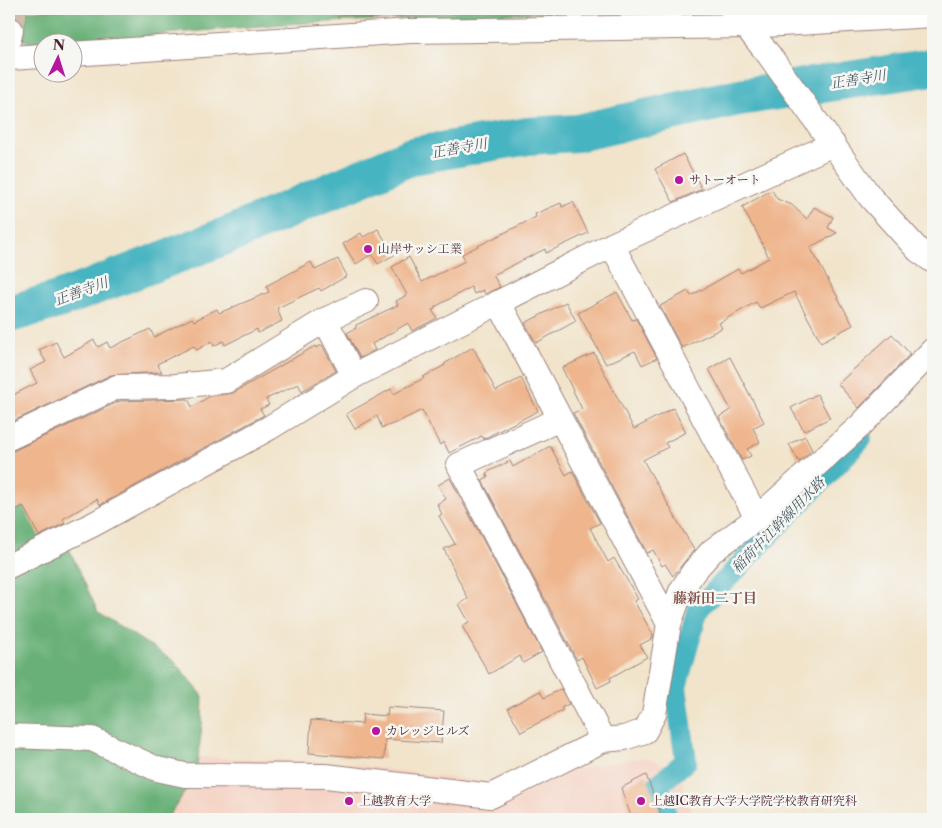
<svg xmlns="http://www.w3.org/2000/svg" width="942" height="828" font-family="'Libre Caslon Text','Noto Serif JP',serif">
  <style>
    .built { fill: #f5d2c3 }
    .forest { fill: #68b077; stroke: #596851 }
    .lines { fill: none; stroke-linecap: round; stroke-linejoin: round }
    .canal { stroke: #46b4c1; stroke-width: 22 }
    .river { stroke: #46b4c1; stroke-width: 38 }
    .building { fill: #efb68e }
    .minor-tunnel { stroke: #d0bdab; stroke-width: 24; stroke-dasharray: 24 12; stroke-linecap: butt }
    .minor-casing { stroke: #9e827b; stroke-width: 26 }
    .minor { stroke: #fff; stroke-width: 24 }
    .poi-dot { fill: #b5179e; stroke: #f6f6f2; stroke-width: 2 }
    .labels { text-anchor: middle; stroke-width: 5; stroke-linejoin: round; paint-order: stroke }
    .poi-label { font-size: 12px; fill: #4a1f2b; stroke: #f6f6f2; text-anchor: start }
    .water-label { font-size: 14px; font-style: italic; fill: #485b67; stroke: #f6f6f2 }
    .neighbourhood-label { font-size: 14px; font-weight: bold; fill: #84544e; stroke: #f6f6f2 }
  </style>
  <rect width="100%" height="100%" fill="#f6f6f2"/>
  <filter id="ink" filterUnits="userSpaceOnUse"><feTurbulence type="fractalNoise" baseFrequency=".02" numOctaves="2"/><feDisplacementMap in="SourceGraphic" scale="10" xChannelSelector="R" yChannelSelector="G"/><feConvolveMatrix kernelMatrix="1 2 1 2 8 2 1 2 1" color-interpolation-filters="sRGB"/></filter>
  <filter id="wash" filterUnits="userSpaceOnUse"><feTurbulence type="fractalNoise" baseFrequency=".0096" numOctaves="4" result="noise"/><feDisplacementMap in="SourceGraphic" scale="20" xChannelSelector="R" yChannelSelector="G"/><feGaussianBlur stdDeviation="1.12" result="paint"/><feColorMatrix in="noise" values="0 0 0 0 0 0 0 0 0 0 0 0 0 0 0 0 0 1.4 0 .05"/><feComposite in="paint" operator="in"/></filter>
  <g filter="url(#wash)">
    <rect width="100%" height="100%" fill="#f1e4cb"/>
    <polygon class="built" points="9,749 344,763 489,783 645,757 679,771 694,819 9,819"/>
    <g class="forest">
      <polygon points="61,9 624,9 284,24 164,34 73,47 72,42 42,42 42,47 23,40 27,11"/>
      <polygon points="9,422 37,470 67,544 98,612 175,662 203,696 202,725 196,775 169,816 162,819 9,819"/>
    </g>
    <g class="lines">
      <polyline class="canal" points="667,819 658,785 686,761 676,687 698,609 861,439"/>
      <polyline class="river" points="9,314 61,299 236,232 412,156 528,136 577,133 739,97 933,67"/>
    </g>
    <g id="blocks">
      <g class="building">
        <polygon points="683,154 702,189 673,202 655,169"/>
        <polygon points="772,190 777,199 792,205 807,219 814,207 833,217 828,228 837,233 810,247 853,325 821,342 794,292 760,308 756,302 719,323 722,328 682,348 660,306 688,291 691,296 738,269 741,273 769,258 754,227 753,227 742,207"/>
        <polygon points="573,202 588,233 546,253 545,249 493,275 500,287 485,294 483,290 474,294 471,287 435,307 435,309 432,310 437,318 412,331 408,323 372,344 375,350 360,358 347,333 356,328 356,325 398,305 396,301 407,295 392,267 409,257 422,282 465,261 462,254 536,217 535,214 561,203 562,207"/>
        <polygon points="378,229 394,255 378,264 372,254 356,264 343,244 361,233 363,237"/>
        <polygon points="338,259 347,276 321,291 319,288 277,308 282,321 258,333 257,329 225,345 223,341 214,346 212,341 197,350 194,346 157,364 162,372 111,375 9,423 9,397 37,383 30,370 46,362 39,350 56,342 64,357 94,340 98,347 107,342 110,348 150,329 154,337 192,318 194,321 217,309 219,313 269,292 266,286 311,262 315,270"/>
        <polygon points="617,292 632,320 636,319 657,358 642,365 635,351 606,364 578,313"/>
        <polygon points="566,302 576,321 536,343 525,323"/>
        <polygon points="892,334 910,354 859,408 838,384"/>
        <polygon points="322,345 336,371 302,391 298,384 266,399 269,405 260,409 264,415 100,505 97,499 63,519 65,523 39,536 23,506 9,514 9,452 15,450 120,401 188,399 192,407 210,396 233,393 315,346 316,348"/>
        <polygon points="473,347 496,391 521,378 538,411 489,436 484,439 482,436 449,453 444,442 440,445 422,410 398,422 382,428 377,416 355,429 346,414 391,389 394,394 424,378 423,377 445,365 444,364"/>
        <polygon points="594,353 634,429 673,408 686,432 665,443 668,447 643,460 694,550 673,576 665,564 662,566 653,550 647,553 573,413 582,409 562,368"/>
        <polygon points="730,357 764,422 753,428 760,442 747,449 751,456 742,460 719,417 731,410 709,369"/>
        <polygon points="817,394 830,418 804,431 791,408"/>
        <polygon points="805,436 812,450 799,462 789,444"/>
        <polygon points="550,446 566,475 572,471 600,523 590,528 608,562 614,558 638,599 634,601 653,635 653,638 640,645 647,657 610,678 611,681 597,688 582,657 577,660 482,480 488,477 486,473 510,461 513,467"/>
        <polygon points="450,478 542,652 523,663 520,656 489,674 462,626 469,622 459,604 468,599 444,549 455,544 439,516 442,514 437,504 446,499 438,485"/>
        <polygon points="561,689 569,704 561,708 563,710 521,732 508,708 540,691 544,698"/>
        <polygon points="388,707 444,711 441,743 385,739 384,759 309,753 311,720 362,724 363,714 387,716"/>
        <polygon points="646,775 663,819 632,819 621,788"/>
      </g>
    </g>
  </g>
  <g filter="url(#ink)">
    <use href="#blocks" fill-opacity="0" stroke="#9e827b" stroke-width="1"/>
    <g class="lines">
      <polyline class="minor-tunnel" points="11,30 14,9"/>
      <g class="minor-casing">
        <g id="minor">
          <polyline points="732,9 769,55 871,198 918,250 933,261"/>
          <polyline points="9,39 11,30"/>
          <polyline points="72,54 410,31 745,26 933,15"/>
          <polyline points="9,58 42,56"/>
          <polyline points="612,245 757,518"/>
          <polyline points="499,303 669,624"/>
          <polyline points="325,320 354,376"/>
          <polyline points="560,419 459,465 603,740"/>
          <polyline points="9,438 117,387 176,386 226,381 325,320 366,301"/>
          <polyline points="9,566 94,524 269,428 354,376 612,245 833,144"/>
          <polyline points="9,736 92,739 157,769 185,775 326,776 491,796 603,740 624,738 645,731 654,714 669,624 681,591 694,571 712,551 757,518 860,426 933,350"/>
        </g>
      </g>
      <use href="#minor" class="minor"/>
    </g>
  </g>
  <g class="poi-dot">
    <circle cx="679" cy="180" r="5"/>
    <circle cx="368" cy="249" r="5"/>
    <circle cx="376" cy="731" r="5"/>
    <circle cx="349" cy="801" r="5"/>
    <circle cx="641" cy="801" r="5"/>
  </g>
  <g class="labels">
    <g class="poi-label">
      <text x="689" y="184">サトーオート</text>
      <text x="378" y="253">山岸サッシ工業</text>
      <text x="386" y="735">カレッジヒルズ</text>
      <text x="359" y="805">上越教育大学</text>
      <text x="651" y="805">上越IC教育大学大学院学校教育研究科</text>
    </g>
    <g class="water-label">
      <text transform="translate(858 79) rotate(-9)" y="5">正善寺川</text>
      <text transform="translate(459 148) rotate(-10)" y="5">正善寺川</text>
      <text transform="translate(81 291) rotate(-20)" y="5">正善寺川</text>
      <text transform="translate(778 525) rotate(-46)" y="5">稲荷中江幹線用水路</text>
    </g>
    <g class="neighbourhood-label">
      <text x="715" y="603">藤新田二丁目</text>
    </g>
  </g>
  <rect width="942" height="828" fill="none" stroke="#f6f6f2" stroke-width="30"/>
  <g transform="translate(58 58) rotate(4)"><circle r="24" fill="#f6f6f2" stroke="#b1a0a2"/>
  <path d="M0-4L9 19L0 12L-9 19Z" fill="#b5179e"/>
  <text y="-8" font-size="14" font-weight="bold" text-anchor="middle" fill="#4a1f2b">N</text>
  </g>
</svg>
